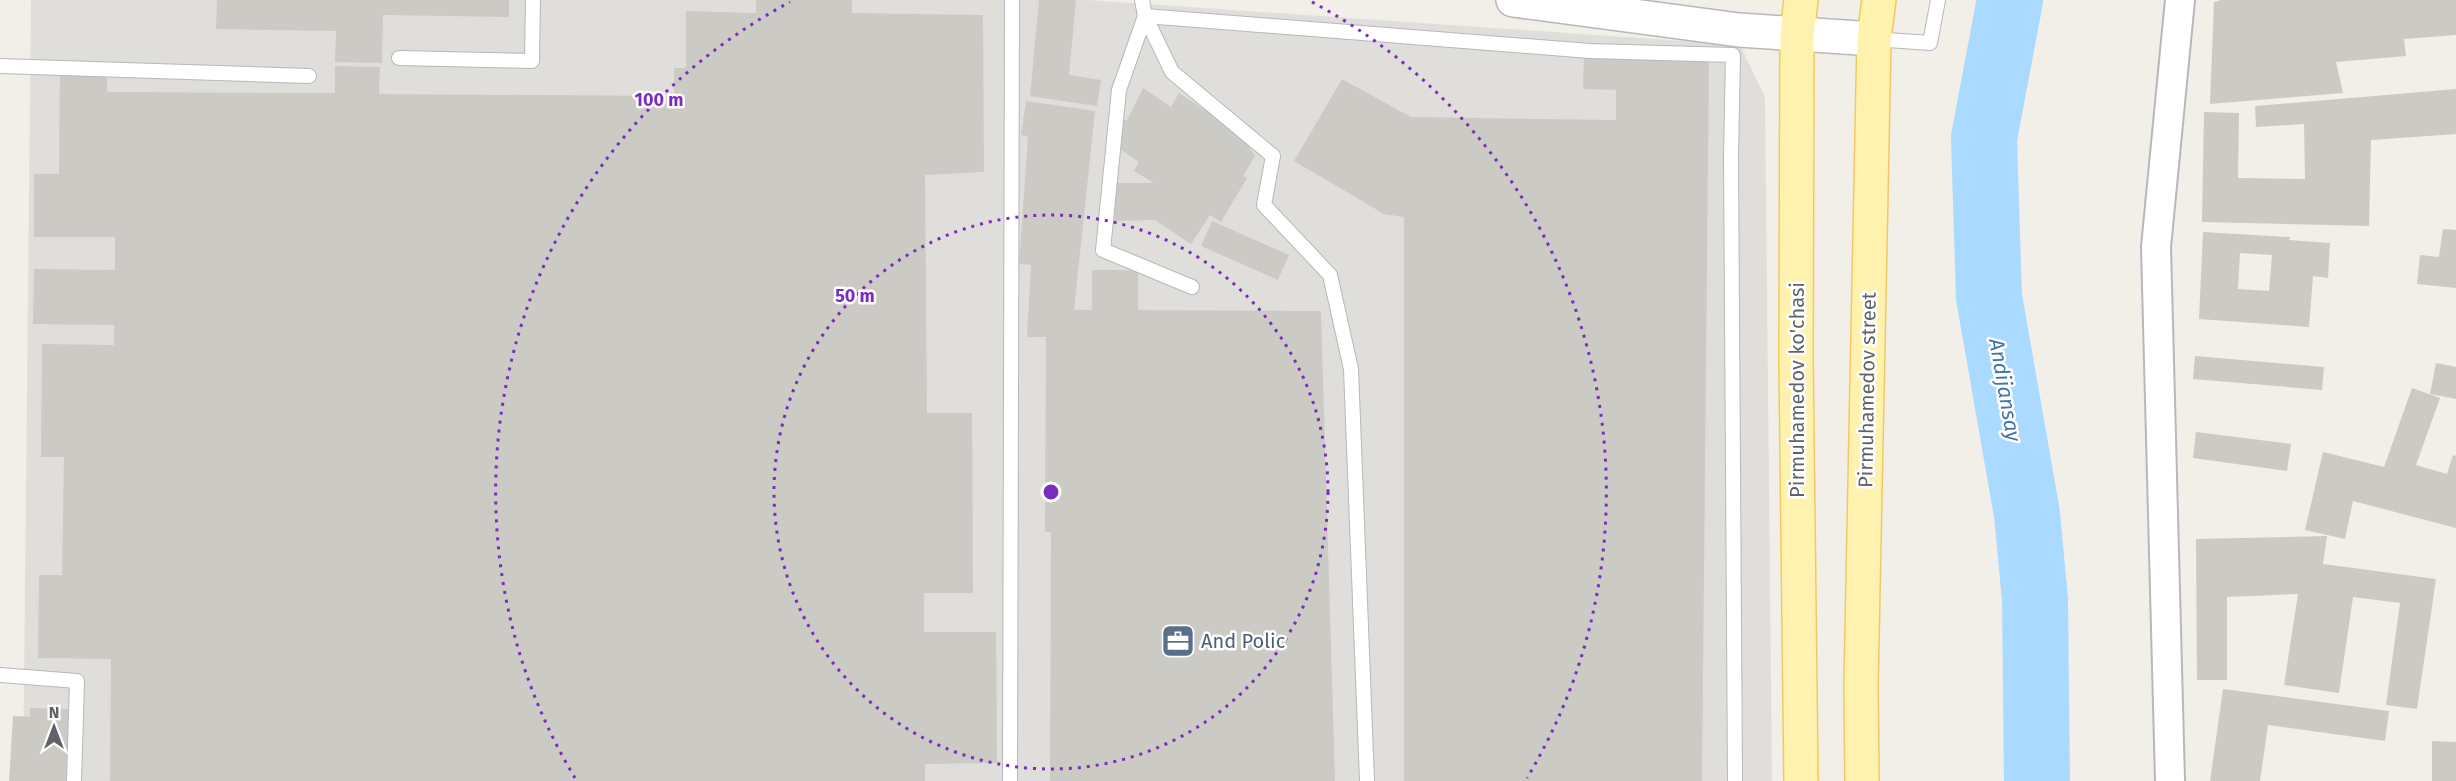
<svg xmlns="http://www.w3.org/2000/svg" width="2456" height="781" font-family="'Fira Sans',sans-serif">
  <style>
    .industrial { fill: #e0deda }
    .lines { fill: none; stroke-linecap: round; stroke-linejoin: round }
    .river { stroke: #aadaff; stroke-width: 66 }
    .building { fill: #cccac5; fill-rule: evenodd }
    .service-casing { stroke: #b5b8bc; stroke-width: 16 }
    .minor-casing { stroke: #b5b8bc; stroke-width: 32 }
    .tertiary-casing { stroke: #b5b8bc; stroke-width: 36 }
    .primary-casing { stroke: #f2c960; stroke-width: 36 }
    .service { stroke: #fff; stroke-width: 14 }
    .minor { stroke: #fff; stroke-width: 28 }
    .tertiary { stroke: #fff; stroke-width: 33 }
    .primary { stroke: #fff2af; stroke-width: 33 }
    .ring { fill: none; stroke: #7b2cbf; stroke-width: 3; stroke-dasharray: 3 6 }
    .labels { text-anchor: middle; stroke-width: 5; stroke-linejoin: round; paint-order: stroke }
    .street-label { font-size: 20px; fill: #5f6368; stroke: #fff }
    .service-label { font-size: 20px; fill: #4e5e75; stroke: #fff; text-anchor: start }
    .water-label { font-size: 21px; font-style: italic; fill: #4174aa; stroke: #fff }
    .centre { fill: #7b2cbf; stroke: #fff; stroke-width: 3 }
    .ring-label { font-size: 18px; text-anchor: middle; font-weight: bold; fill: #7b2cbf; stroke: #fff; stroke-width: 5; stroke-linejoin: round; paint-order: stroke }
  </style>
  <rect width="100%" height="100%" fill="#f1efe8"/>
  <polygon class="industrial" points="31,0 1088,0 1740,45 1765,97 1772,781 23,781"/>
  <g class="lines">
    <polyline class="river" points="2010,0 1984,138 1989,297 2027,514 2035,600 2037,781"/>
  </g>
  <g class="building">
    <polygon points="217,0 509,0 509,17 383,15 382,63 335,62 336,31 216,29"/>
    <polygon points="756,0 852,0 852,13 983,15 984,172 925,175 927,413 972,413 973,593 924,593 924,632 996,632 997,763 925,764 925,781 110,781 111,659 38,658 39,575 62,575 64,457 41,457 42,344 114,345 114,325 33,324 34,269 115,270 115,237 34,237 34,174 59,174 60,71 107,72 107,92 335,93 335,66 380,67 379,94 674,96 674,68 686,68 686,11 756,13"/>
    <polygon points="1039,0 1076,0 1069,75 1101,80 1097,106 1030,96"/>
    <polygon points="2221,0 2456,0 2456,35 2404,39 2406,56 2336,62 2343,93 2210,104 2214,2"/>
    <polygon points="1584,55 1709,56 1702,781 1404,781 1404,217 1384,214 1294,161 1342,79 1411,117 1616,120 1616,90 1583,89"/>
    <polygon points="1143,88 1171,107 1179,93 1240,133 1255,156 1243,176 1247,178 1221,222 1210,215 1191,244 1155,220 1115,221 1114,183 1154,183 1134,171 1139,162 1116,146 1121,120 1127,120"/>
    <polygon points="2456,89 2456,134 2371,140 2369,226 2202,222 2204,112 2239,113 2238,178 2305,179 2304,124 2256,127 2255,106"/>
    <polygon points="1026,101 1095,111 1074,310 1092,310 1092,270 1138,270 1138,310 1321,311 1335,781 1050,781 1051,532 1045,532 1046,337 1027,337 1031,265 1019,264 1028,136 1021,135"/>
    <polygon points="1212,221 1289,255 1278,280 1201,246"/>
    <polygon points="2443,229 2456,230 2456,288 2417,284 2420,255 2439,257"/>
    <path d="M2203 232 2290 237 2289 240 2330 243 2328 278 2313 276 2309 327 2199 319ZM2240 253 2272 255 2269 291 2238 289Z"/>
    <polygon points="2195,356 2324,367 2322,390 2193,379"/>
    <polygon points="2436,363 2456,367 2456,399 2430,394"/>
    <polygon points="2412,388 2440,398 2416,465 2447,474 2453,455 2456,456 2456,528 2353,501 2345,539 2305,530 2323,452 2384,467"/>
    <polygon points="2196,432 2291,444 2287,471 2193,458"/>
    <polygon points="2327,536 2323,564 2436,579 2417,709 2386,705 2400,603 2353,597 2339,693 2284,685 2298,594 2227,597 2227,680 2197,680 2196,539"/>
    <polygon points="2223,689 2389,711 2385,741 2268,725 2260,781 2210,781"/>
    <polygon points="30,708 69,709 67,781 9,781 13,716 30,717"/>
    <polygon points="2432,741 2456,742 2456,781 2432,781"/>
  </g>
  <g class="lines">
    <g class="service-casing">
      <g id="service">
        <polyline points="1142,0 1145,16 1172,72 1273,156 1264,205 1330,275 1351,369 1367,781"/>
        <polyline points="1874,39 1930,43 1938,0"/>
        <polyline points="399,58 532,61 533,0"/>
        <polyline points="0,66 309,76"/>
        <polyline points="1192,287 1103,250 1119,90 1145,16 1590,51 1733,55 1731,157 1735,781"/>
        <polyline points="0,675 77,681 74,781"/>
        <polyline points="1010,781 1012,0"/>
      </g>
    </g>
    <g class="minor-casing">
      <polyline id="minor" points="2170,781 2156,247 2180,0"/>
    </g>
    <g class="tertiary-casing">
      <polyline id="tertiary" points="1513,0 1739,30 1874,39"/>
    </g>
    <g class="primary-casing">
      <g id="primary">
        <polyline points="1801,781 1796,359 1797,35 1801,0"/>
        <polyline points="1862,781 1861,686 1874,39 1879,0"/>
      </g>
    </g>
    <use href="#service" class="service"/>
    <use href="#minor" class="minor"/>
    <use href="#tertiary" class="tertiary"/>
    <use href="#primary" class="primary"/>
  </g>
  <g class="ring">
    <circle cx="1051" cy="492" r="277"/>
    <path d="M575 778A555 555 0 0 1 790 2M1312 2A555 555 0 0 1 1527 778"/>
  </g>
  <defs>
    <g id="office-square" transform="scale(1.725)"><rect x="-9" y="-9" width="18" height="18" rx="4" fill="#5c6f8a" stroke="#fff"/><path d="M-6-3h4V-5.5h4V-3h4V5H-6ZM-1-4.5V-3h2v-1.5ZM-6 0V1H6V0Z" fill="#fff"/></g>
  </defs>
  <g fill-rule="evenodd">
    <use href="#office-square" x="1178" y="641"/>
  </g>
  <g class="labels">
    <g class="street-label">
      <text transform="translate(1797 390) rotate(-90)" y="7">Pirmuhamedov ko'chasi</text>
      <text transform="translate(1867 390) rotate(-89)" y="7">Pirmuhamedov street</text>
    </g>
    <g class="service-label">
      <text x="1201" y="648">And Polic</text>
    </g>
    <g class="water-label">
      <text transform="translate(2005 390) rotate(80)" y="7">Andijansay</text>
    </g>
  </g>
  <circle cx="1051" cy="492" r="9" class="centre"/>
  <g class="ring-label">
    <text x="659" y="106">100 m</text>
    <text x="855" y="302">50 m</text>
  </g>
  <g transform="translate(54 727)" stroke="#ffffff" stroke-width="4.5" paint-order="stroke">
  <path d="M0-4.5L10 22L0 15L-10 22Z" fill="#5f6368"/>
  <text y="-9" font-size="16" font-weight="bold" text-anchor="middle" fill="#5f6368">N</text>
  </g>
</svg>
